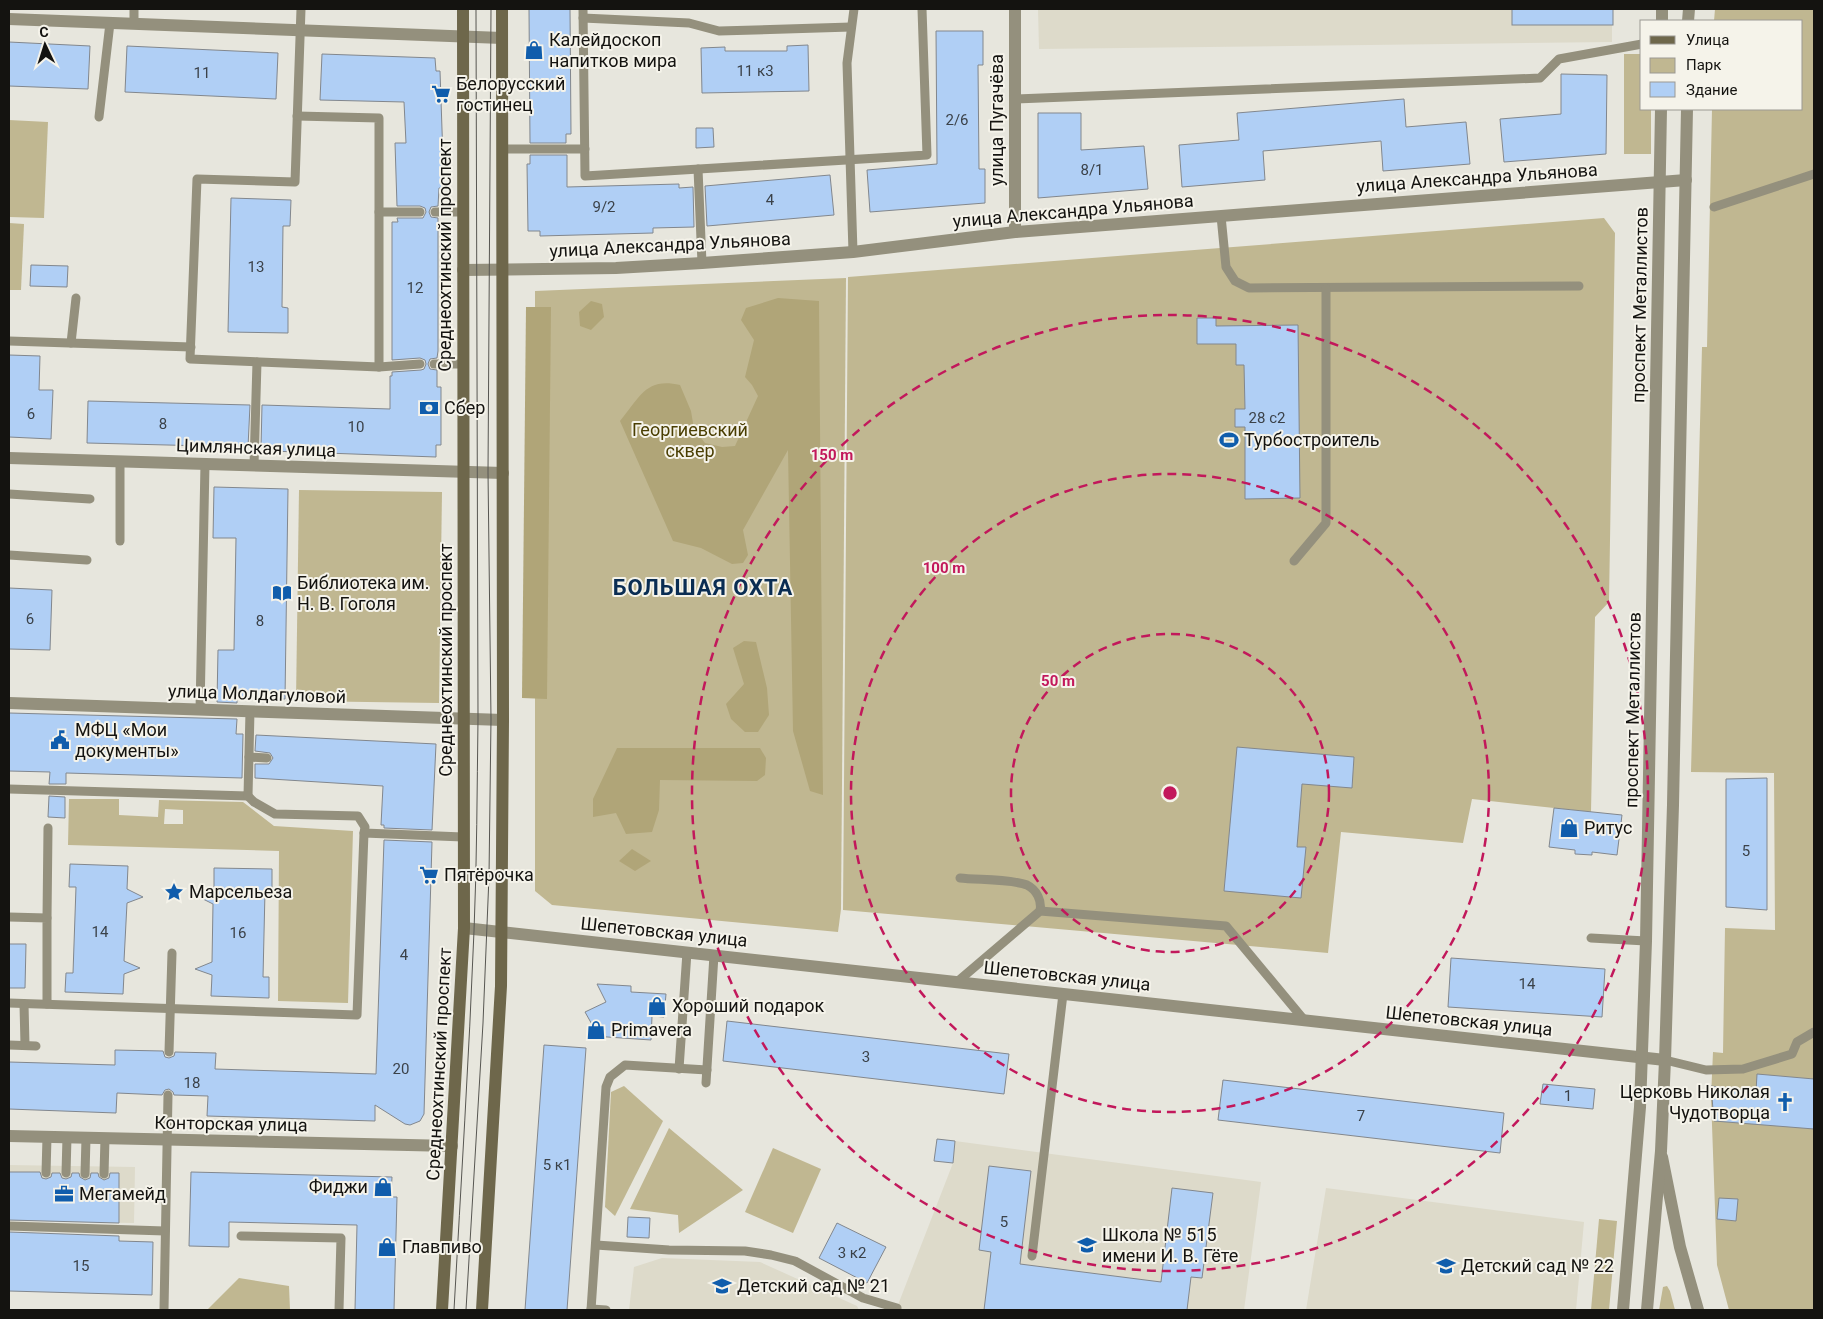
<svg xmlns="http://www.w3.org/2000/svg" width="1823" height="1319" font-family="Roboto,sans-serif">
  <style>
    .built { fill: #dddaca }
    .green { fill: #c0b791; fill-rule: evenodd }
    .forest { fill: #b0a578 }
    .building { fill: #b0cff5; stroke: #82878d }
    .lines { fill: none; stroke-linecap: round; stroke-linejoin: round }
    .service { stroke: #94907d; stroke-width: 9 }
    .minor { stroke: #94907d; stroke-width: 12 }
    .tertiary { stroke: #94907d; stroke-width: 12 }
    .secondary { stroke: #6e674b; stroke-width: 12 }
    .tram { stroke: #575651; stroke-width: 1 }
    .ring { fill: none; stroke: #c2185b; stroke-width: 2.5; stroke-dasharray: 9 6 }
    .labels { text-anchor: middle; stroke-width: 4; stroke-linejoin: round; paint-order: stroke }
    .number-label { font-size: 15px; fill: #3b4249 }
    .poi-label { font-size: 18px; fill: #141310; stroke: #f5f3ea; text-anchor: start }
    .street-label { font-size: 18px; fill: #141310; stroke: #f5f3ea }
    .park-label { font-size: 18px; fill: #4a3e02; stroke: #f5f3ea }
    .district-label { font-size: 22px; font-weight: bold; letter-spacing: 1px; fill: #0a2d53; stroke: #f5f3ea }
    .centre { fill: #c2185b; stroke: #f5f3ea; stroke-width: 2.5 }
    .ring-label { font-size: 15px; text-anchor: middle; font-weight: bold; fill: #c2185b; stroke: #f5f3ea; stroke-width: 4; stroke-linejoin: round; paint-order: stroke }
  </style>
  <rect width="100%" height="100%" fill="#e7e6dd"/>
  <g class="built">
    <polygon points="1038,9 1612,9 1612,42 1039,49"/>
    <polygon points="955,1141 1261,1182 1244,1310 896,1310 953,1163"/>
    <polygon points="9,1165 135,1167 134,1223 9,1221"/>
    <polygon points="1326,1188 1584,1222 1576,1310 1306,1310"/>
    <polygon points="662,1258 760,1262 857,1306 859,1310 629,1310 634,1267"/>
  </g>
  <g class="green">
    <polygon points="1715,9 1814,9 1814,1310 1729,1310 1717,1265 1711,1097 1713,1052 1723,1053 1725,928 1775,930 1774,773 1691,772 1702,347 1707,347 1712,109 1802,109 1802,21 1714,21"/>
    <polygon points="1624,54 1642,54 1642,109 1651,109 1651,154 1624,154"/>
    <polygon points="9,120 48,122 44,218 9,217"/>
    <polygon points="1604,218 1615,233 1609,602 1595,617 1591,812 1472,799 1463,843 1341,832 1328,953 843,910 848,277"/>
    <polygon points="9,223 24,224 21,290 9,290"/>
    <polygon points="846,278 841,909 838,932 552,905 535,891 535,291"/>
    <polygon points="299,490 442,492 439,703 296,701"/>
    <path d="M69 799H119V815L158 817 159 800 243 802 274 826 353 831 348 1003 278 1001 279 851 68 845ZM165 809 183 810V824H164Z"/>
    <polygon points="624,1086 663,1121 615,1216 605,1207 611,1092"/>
    <polygon points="669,1128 743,1190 679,1233 678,1215 630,1209"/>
    <polygon points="773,1148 821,1169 793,1233 745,1212"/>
    <polygon points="1599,1219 1617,1221 1609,1310 1591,1310"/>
    <polygon points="239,1278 289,1286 290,1310 207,1310"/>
    <polygon points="1667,1286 1670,1291 1675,1310 1659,1310 1663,1287"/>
  </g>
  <g class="forest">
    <path d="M778 298 819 301 823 795 810 791 793 731 788 450 743 530 748 555 743 563 732 564 701 548 673 541 620 421C640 397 646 377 680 385L691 411 694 429 705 443 722 447 735 446 758 396 752 385 745 377 754 340 741 320 746 308Z"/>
    <polygon points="591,301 602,304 604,317 591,330 580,326 579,312"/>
    <polygon points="526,307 551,307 547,699 522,698"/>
    <polygon points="744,641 756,642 767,688 769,715 758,732 745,732 731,719 726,704 744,684 733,648"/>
    <polygon points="617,748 760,748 766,758 765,775 757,781 660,780 659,810 652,832 626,834 616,813 593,817 593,799"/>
    <polygon points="632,849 651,861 635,871 619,861"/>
  </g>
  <g class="building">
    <polygon points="529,9 570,9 571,134 566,134 566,143 530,143"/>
    <rect x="1512" y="9" width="101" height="16"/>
    <polygon points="936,31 983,31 983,65 978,65 979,169 985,169 985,203 870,212 867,170 937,164"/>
    <polygon points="9,42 90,46 88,89 9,86"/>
    <polygon points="808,45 809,91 702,93 701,48 725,47 725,51 787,51 787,46"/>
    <polygon points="127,46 278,53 276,99 125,92"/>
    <polygon points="322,54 435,58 436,71 440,71 444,188 439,188 438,206 431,207 429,212 431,217 438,218 438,351 437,358 430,359 428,364 430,369 437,370 437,387 441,387 441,445 436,445 436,457 270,451 270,448 261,448 262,405 390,409 390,376 392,376 392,372 421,370 424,369 426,364 425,360 420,358 392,360 392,222 398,222 397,218 423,218 426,212 425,208 420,206 397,206 395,143 406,143 404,102 320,100"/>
    <polygon points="1561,74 1607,75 1606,154 1504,162 1500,119 1561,114"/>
    <polygon points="1404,99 1406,127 1466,122 1470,164 1383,171 1381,141 1263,151 1265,180 1182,187 1179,145 1239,140 1237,113"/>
    <polygon points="1038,113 1081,113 1081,150 1144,146 1148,189 1038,198"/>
    <polygon points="696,128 713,128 714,147 696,148"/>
    <polygon points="530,155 567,155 567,187 679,184 679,188 693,187 694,227 653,228 653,233 540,236 540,231 528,231 527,164 530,164"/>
    <polygon points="830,175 834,215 707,226 705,186"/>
    <polygon points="231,198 291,200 290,226 283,226 282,307 288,308 288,333 228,332"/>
    <polygon points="31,265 68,266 67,287 30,286"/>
    <polygon points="1197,318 1216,318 1216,326 1298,325 1300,498 1245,499 1245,427 1235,427 1235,409 1245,409 1244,365 1236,365 1236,344 1197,344"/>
    <polygon points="9,355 40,356 39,390 53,390 51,439 9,437"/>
    <polygon points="88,401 250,405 248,447 87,443"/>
    <polygon points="214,487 288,489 285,699 237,698 237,703 217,702 218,650 234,650 236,538 213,538"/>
    <polygon points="9,588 52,590 50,650 9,649"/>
    <polygon points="9,713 237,719 236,734 243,734 242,778 66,773 66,784 49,784 50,772 9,771"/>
    <polygon points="256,735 436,744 432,830 384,828 384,825 381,825 383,786 255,778 255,764 269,764 273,758 270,753 255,751"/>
    <polygon points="1237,747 1354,757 1352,788 1302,784 1297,847 1306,847 1301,898 1224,891"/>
    <polygon points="1767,778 1767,910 1726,907 1726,779"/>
    <polygon points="49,796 65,797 65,818 48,817"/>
    <polygon points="1554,808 1622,815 1617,855 1592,852 1592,855 1575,854 1575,850 1549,847"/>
    <polygon points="384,840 432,842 424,1114 420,1121 410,1125 405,1124 375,1105 375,1121 207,1116 208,1096 174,1095 173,1092 169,1089 165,1090 162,1095 117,1093 116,1113 9,1109 9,1062 115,1065 115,1050 163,1051 165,1057 169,1058 174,1056 175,1052 216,1053 215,1069 376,1074"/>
    <polygon points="70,864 128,866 127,889 143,897 127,903 124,961 140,968 124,974 123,994 65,992 66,973 73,973 76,887 69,887"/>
    <polygon points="214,868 272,869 272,891 265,891 263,977 269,977 269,998 211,996 212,975 195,969 212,962 213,904 197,896 214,890"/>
    <polygon points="9,944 26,944 25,988 9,988"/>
    <polygon points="1451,958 1605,969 1602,1017 1448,1007"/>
    <polygon points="597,984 631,986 631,992 666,994 664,1017 652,1016 651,1040 593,1036 594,1028 585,1012 606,1002"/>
    <polygon points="727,1021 1009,1054 1004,1094 723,1061"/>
    <polygon points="544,1045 586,1048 567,1310 525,1310"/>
    <polygon points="1757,1074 1814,1079 1814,1129 1714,1121 1711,1086 1756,1092"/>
    <polygon points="1223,1080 1504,1113 1500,1153 1218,1120"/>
    <polygon points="1543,1084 1595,1089 1593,1109 1540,1104"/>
    <polygon points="937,1139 955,1141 953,1163 934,1161"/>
    <polygon points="989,1166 1031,1171 1020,1264 1161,1282 1172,1188 1213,1193 1202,1278 1191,1277 1187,1310 984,1310 991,1252 979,1250"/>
    <polygon points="9,1172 40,1172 42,1178 46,1179 51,1177 52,1173 60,1173 62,1178 66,1179 71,1177 72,1173 79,1173 80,1177 85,1180 90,1178 91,1173 98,1173 99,1177 104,1180 109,1178 110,1173 119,1173 119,1223 9,1220"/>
    <polygon points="191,1172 392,1177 391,1197 397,1197 394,1310 355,1310 357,1225 229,1222 229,1247 189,1246"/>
    <polygon points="1719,1198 1738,1199 1736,1221 1717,1219"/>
    <polygon points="628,1217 650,1218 649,1238 627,1237"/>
    <polygon points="837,1223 886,1247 867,1283 819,1258"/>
    <polygon points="9,1232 119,1236 119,1241 153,1242 152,1295 9,1291"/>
  </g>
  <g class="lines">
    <g class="service">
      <polyline points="301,9 295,182 197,179 190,359 379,367 420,364"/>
      <polyline points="583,9 585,176 927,155 922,9"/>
      <polyline points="583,18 689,23 719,31 851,27"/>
      <polyline points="134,24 134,9"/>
      <polyline points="1015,99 1540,78 1559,59 1642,44"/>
      <polyline points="297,116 379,118 379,367"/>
      <polyline points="99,117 110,23"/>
      <polyline points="502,149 585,149"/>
      <polyline points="698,169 702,263"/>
      <polyline points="1714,207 1814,174"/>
      <polyline points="379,212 420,212"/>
      <polyline points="435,212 463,212"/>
      <polyline points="1221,216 1226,267 1235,281 1249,288 1579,286"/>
      <polyline points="853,252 847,63 854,9"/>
      <polyline points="9,341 191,347"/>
      <polyline points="71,343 76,298"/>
      <polyline points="434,364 463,364"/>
      <polyline points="254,465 257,362"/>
      <polyline points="9,494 90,499"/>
      <polyline points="120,541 120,462"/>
      <polyline points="9,555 87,560"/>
      <polyline points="1294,561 1326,523 1326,289"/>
      <polyline points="200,710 205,464"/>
      <polyline points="249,757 267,758"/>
      <polyline points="9,789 248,796 250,711"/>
      <polyline points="248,796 254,802 275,814 358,816 365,827 364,833"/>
      <path d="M960 878C977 880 1012 879 1027 885 1037 890 1042 901 1040 911"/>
      <polyline points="9,917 47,918 47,1004"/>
      <polyline points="47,918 48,828"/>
      <polyline points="1591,938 1646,941"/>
      <polyline points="957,982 1040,911 1226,926 1305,1021"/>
      <polyline points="9,1003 357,1015 364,833 463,837"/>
      <polyline points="24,1004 25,1045"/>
      <polyline points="9,1045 36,1046"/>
      <polyline points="169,1052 172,953"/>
      <polyline points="1665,1060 1706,1070 1743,1069 1792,1054 1797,1042 1814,1032"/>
      <polyline points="679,1069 687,952"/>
      <polyline points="706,1083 714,955"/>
      <polyline points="46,1173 47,1137"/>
      <polyline points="66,1173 67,1137"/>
      <polyline points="85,1174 86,1138"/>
      <polyline points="104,1174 105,1138"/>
      <polyline points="9,1226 165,1231"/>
      <polyline points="241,1236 341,1238 339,1310"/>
      <polyline points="596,1245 669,1250 745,1251 771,1255 795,1261 863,1298 897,1308"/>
      <polyline points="1032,1256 1063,994"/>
      <polyline points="591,1309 606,1310"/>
      <polyline points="164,1310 168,1095"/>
      <polyline points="591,1310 606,1087 610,1077 625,1065 707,1070"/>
    </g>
    <g class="minor">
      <polyline points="1015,9 1015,232"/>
      <polyline points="9,19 502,38"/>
      <polyline points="463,270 616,268 702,263 853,252 1015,232 1686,180"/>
      <polyline points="9,458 503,473"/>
      <polyline points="9,703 503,720"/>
      <polyline points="464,928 1665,1060"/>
      <polyline points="9,1136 452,1146"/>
      <polyline points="1662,1157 1680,1247 1698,1310"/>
    </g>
    <g class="tertiary">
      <polyline points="1662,21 1662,9"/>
      <polyline points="1688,21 1689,9"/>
      <polyline points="1623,1310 1640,1107 1646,941 1661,109"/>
      <polyline points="1647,1310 1661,1151 1665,1060 1673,805 1687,109"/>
    </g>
    <g class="secondary">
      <polyline points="442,1310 464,928 463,9"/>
      <polyline points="482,1310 501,986 503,720 502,9"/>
    </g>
    <g class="tram">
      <path d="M454 1310C461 1184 469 1058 474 931 477 860 477 789 478 719L476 9"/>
      <polyline points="466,1310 483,1023 489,876 491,719 488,472 491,9"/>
    </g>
  </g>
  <g class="ring">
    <circle cx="1170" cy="793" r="159"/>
    <circle cx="1170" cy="793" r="319"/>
    <circle cx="1170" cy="793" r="478"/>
  </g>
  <defs>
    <g id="shop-bare" transform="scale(1.5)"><path d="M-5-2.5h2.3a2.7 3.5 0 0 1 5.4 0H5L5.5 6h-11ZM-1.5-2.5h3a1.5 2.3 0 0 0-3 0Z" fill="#105dac" stroke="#f5f3ea" stroke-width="2.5" paint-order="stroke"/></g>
    <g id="supermarket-bare" transform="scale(1.5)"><path d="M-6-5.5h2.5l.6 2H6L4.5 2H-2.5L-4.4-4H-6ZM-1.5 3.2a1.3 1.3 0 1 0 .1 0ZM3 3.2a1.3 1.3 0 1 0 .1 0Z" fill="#105dac" stroke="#f5f3ea" stroke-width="2.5" paint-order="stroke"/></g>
    <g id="bank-bare" transform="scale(1.5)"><path d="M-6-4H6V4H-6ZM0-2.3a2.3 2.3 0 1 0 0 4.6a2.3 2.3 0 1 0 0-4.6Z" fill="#105dac" stroke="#f5f3ea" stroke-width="2.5" paint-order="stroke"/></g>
    <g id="stadium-bare" transform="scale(1.5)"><path d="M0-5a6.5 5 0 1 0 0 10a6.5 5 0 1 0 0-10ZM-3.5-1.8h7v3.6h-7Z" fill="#105dac" stroke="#f5f3ea" stroke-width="2.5" paint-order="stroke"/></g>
    <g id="library-bare" transform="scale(1.5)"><path d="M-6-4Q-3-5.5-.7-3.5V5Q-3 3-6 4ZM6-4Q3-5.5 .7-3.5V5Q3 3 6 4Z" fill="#105dac" stroke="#f5f3ea" stroke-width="2.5" paint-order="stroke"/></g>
    <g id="civic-bare" transform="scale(1.5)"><path d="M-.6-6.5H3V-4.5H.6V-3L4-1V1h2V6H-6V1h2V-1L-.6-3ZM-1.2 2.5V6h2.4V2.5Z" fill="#105dac" stroke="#f5f3ea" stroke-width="2.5" paint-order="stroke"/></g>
    <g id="sight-bare" transform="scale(1.5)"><path d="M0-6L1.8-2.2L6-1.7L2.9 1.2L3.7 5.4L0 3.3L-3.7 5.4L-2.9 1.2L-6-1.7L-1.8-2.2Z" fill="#105dac" stroke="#f5f3ea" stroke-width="2.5" paint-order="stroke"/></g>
    <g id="church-bare" transform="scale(1.5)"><path d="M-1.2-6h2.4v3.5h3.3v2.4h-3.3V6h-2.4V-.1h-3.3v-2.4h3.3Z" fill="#105dac" stroke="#f5f3ea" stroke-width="2.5" paint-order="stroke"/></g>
    <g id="office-bare" transform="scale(1.5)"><path d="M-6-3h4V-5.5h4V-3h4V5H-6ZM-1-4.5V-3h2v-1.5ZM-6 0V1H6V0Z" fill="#105dac" stroke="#f5f3ea" stroke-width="2.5" paint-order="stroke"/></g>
    <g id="school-bare" transform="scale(1.5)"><path d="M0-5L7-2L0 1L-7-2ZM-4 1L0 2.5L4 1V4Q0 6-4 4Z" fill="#105dac" stroke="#f5f3ea" stroke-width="2.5" paint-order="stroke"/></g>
  </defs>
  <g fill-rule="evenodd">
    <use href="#shop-bare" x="534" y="50"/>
    <use href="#supermarket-bare" x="441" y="94"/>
    <use href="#bank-bare" x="429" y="408"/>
    <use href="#stadium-bare" x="1229" y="440"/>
    <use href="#library-bare" x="282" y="593"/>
    <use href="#civic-bare" x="60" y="740"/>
    <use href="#shop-bare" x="1569" y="828"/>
    <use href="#supermarket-bare" x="429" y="875"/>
    <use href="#sight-bare" x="174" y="892"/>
    <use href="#shop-bare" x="657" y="1006"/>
    <use href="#shop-bare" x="596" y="1030"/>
    <use href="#church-bare" x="1785" y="1102"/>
    <use href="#shop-bare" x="383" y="1187"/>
    <use href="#office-bare" x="64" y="1194"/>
    <use href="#school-bare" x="1087" y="1245"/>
    <use href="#shop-bare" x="387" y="1247"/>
    <use href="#school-bare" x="1446" y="1266"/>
    <use href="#school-bare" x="722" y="1286"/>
  </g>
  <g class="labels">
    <g class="number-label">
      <text x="755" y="76">11 к3</text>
      <text x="202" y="78">11</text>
      <text x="957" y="125">2/6</text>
      <text x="1092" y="175">8/1</text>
      <text x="770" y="205">4</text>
      <text x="604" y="212">9/2</text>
      <text x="256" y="272">13</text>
      <text x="415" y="293">12</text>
      <text x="31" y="419">6</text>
      <text x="1267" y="423">28 с2</text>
      <text x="163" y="429">8</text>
      <text x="356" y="432">10</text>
      <text x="30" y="624">6</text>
      <text x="260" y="626">8</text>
      <text x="1746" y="856">5</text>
      <text x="100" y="937">14</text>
      <text x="238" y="938">16</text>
      <text x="404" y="960">4</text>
      <text x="1527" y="989">14</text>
      <text x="866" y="1062">3</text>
      <text x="401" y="1074">20</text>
      <text x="192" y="1088">18</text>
      <text x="1568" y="1101">1</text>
      <text x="1361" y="1121">7</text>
      <text x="557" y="1170">5 к1</text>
      <text x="1004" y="1227">5</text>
      <text x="852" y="1258">3 к2</text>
      <text x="81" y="1271">15</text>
    </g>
    <g class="poi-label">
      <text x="549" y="46">Калейдоскоп<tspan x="549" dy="21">напитков мира</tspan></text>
      <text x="456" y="90">Белорусский<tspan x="456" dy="21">гостинец</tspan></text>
      <text x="444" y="414">Сбер</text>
      <text x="1244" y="446">Турбостроитель</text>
      <text x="297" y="589">Библиотека им.<tspan x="297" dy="21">Н. В. Гоголя</tspan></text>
      <text x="75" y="736">МФЦ «Мои<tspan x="75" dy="21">документы»</tspan></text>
      <text x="1584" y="834">Ритус</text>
      <text x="444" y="881">Пятёрочка</text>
      <text x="189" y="898">Марсельеза</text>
      <text x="672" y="1012">Хороший подарок</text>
      <text x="611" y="1036">Primavera</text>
      <text x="1770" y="1098" text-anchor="end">Церковь Николая<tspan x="1770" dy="21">Чудотворца</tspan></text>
      <text x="368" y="1193" text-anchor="end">Фиджи</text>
      <text x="79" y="1200">Мегамейд</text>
      <text x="1102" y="1241">Школа № 515<tspan x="1102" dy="21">имени И. В. Гёте</tspan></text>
      <text x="402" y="1253">Главпиво</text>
      <text x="1461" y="1272">Детский сад № 22</text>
      <text x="737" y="1292">Детский сад № 21</text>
    </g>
    <g class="street-label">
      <text transform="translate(997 120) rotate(-90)" y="6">улица Пугачёва</text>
      <text transform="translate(1477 178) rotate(-4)" y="6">улица Александра Ульянова</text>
      <text transform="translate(1073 211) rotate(-5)" y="6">улица Александра Ульянова</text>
      <text transform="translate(670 245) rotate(-3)" y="6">улица Александра Ульянова</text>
      <text transform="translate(445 255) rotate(-90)" y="6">Среднеохтинский проспект</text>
      <text transform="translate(1640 305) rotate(-89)" y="6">проспект Металлистов</text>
      <text transform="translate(256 448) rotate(2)" y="6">Цимлянская улица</text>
      <text transform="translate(446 660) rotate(-90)" y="6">Среднеохтинский проспект</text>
      <text transform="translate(257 694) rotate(2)" y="6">улица Молдагуловой</text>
      <text transform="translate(1633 710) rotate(-89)" y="6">проспект Металлистов</text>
      <text transform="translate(664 932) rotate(6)" y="6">Шепетовская улица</text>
      <text transform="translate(1067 976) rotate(6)" y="6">Шепетовская улица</text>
      <text transform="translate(1469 1021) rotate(6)" y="6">Шепетовская улица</text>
      <text transform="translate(439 1064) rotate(-87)" y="6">Среднеохтинский проспект</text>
      <text transform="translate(231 1124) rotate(1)" y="6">Конторская улица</text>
    </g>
    <g class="park-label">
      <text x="690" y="436">Георгиевский<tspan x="690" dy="21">сквер</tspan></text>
    </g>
    <g class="district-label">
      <text x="703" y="595">БОЛЬШАЯ ОХТА</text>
    </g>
  </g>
  <circle cx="1170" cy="793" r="8" class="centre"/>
  <g class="ring-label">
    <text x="832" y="460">150 m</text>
    <text x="944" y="573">100 m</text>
    <text x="1058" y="686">50 m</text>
  </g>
  <rect width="1823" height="1319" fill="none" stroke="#141310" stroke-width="20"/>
  <rect x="1640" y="20" width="162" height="90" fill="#f5f3ea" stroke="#9b9993"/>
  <rect x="1650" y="36" width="25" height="8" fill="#6e674b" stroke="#9b9993"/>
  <text x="1686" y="45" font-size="15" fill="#141310">Улица</text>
  <rect x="1650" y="58" width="25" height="15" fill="#c0b791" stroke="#9b9993"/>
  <text x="1686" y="70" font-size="15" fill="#141310">Парк</text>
  <rect x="1650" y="82" width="25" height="15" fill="#b0cff5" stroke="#9b9993"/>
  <text x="1686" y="95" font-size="15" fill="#141310">Здание</text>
  <g transform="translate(45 45) rotate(356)" stroke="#f5f3ea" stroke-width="4" paint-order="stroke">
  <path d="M0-4L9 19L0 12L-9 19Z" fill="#141310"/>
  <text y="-8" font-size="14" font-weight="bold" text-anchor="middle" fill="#141310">С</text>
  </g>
</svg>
